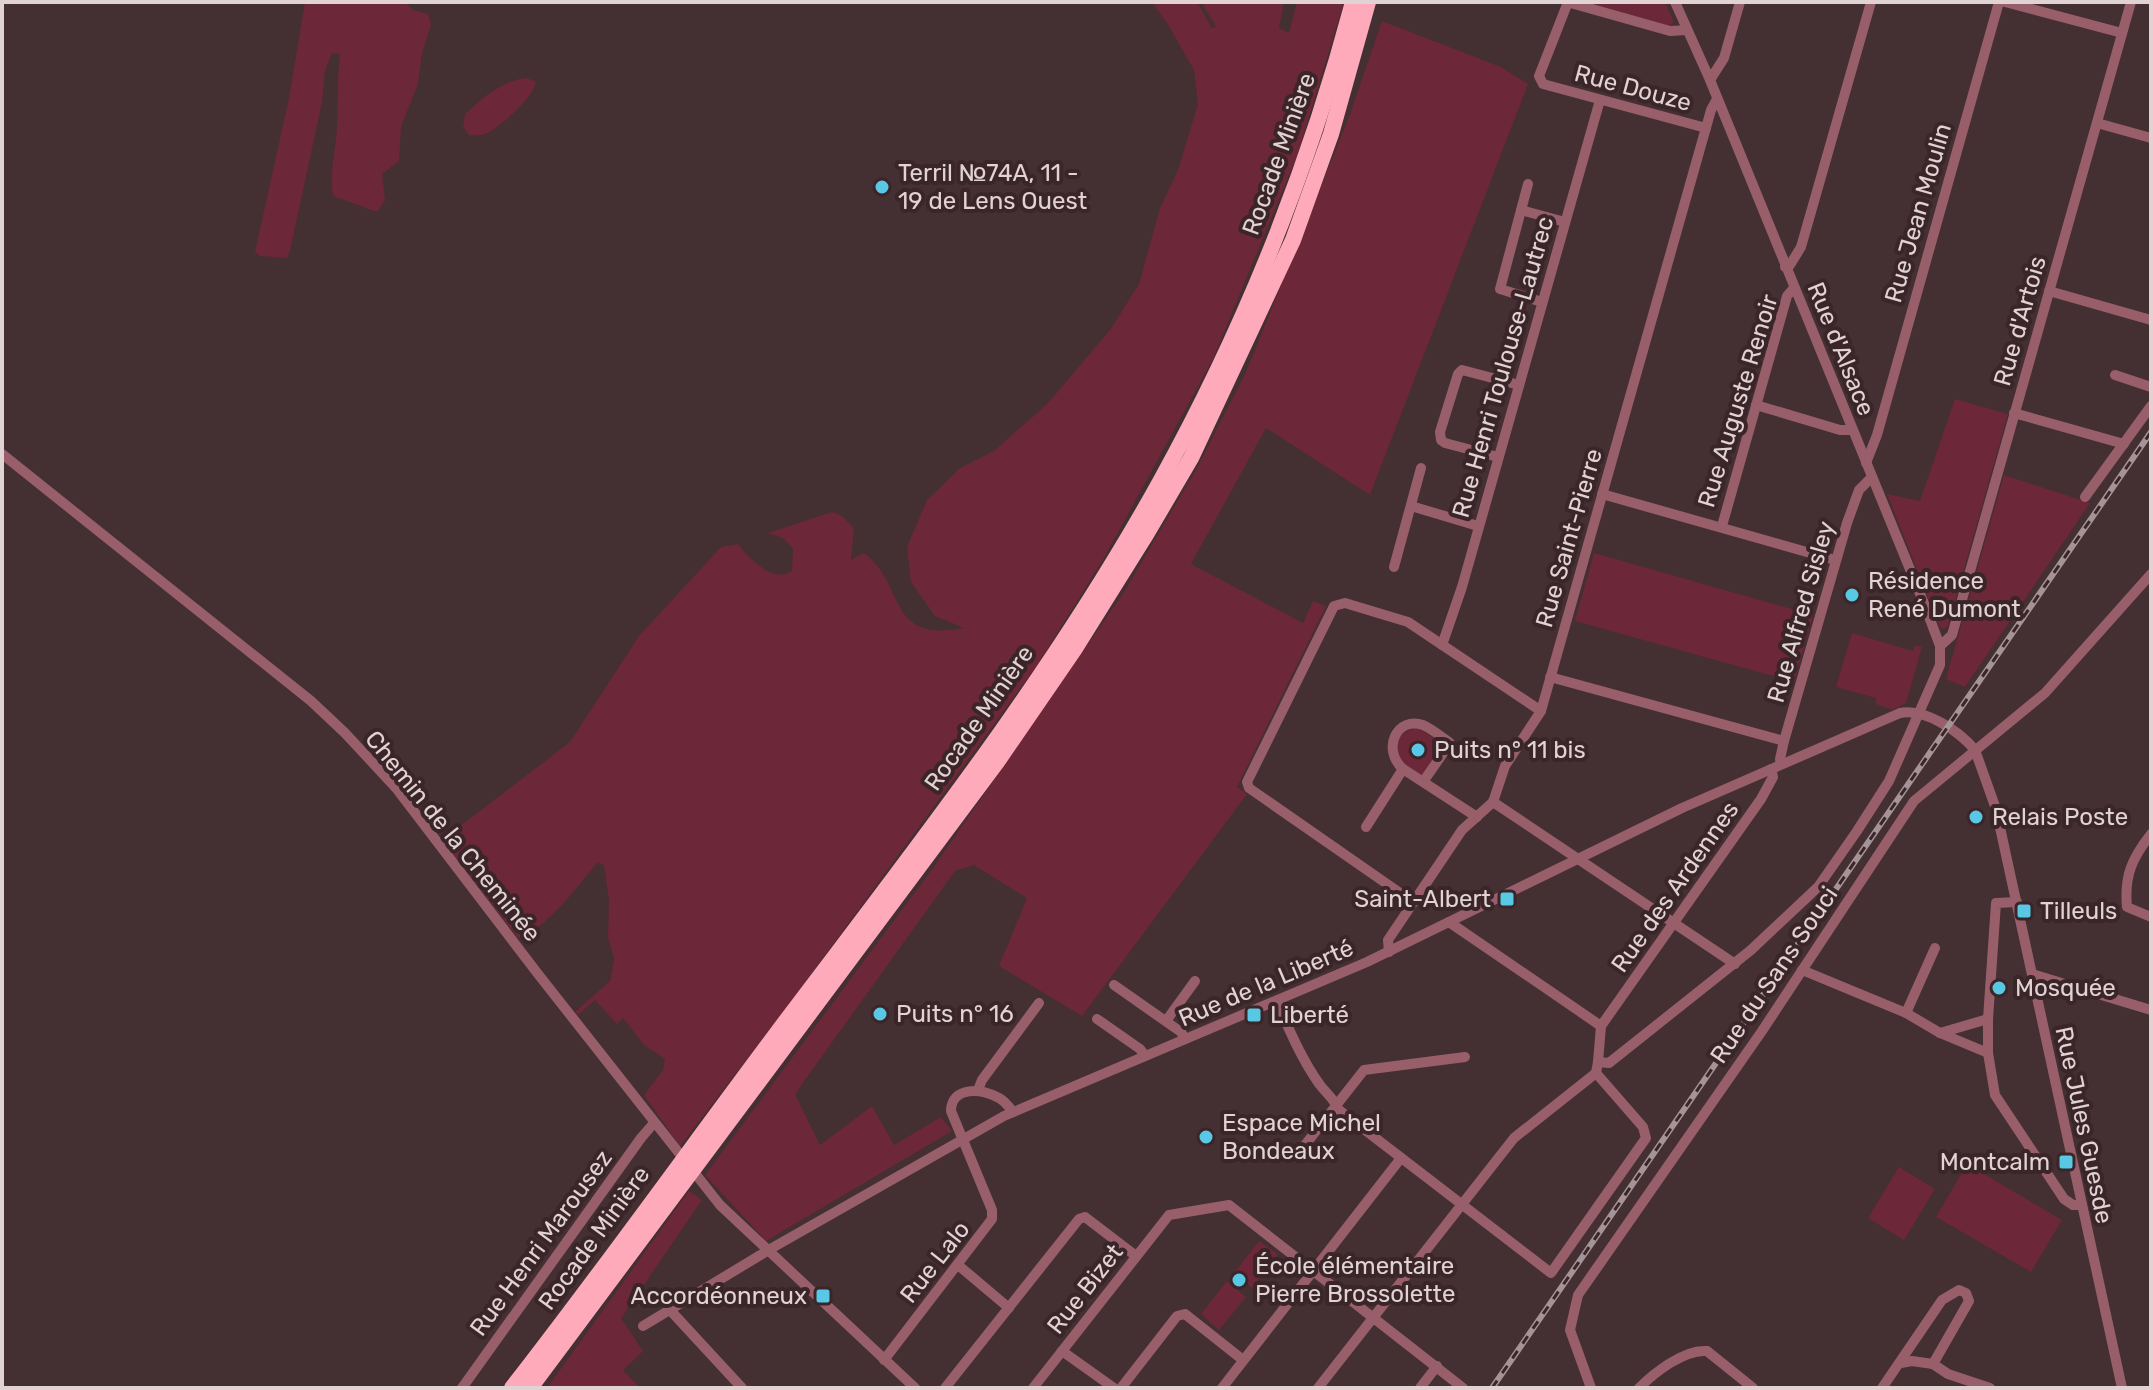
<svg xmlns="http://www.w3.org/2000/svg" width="2153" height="1390" font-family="Rubik,sans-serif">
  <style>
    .green { fill: #6c2739 }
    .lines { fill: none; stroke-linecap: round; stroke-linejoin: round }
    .minor { stroke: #985f6b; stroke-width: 10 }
    .highway { stroke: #feaaba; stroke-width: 16 }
    .rail-casing { stroke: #a59497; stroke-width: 6 }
    .rail { stroke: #3a2529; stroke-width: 3; stroke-dasharray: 9; stroke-linecap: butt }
    .poi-dot { fill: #59c8e4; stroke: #3a2529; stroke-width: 3 }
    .labels { text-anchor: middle; stroke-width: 8; stroke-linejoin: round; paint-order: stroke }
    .street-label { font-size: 24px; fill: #e1d2d4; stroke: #3a2529 }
    .poi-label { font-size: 24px; fill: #e1d2d4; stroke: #3a2529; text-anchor: start }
  </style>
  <rect width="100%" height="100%" fill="#442f33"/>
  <g class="green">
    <path d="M305 2H405L413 10 428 14 431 25 422 53 418 84 401 127 399 161 382 174 385 200 377 212 333 196C329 169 336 151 337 125 338 101 337 79 340 54L332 53 325 71 322 102 290 251 287 258 260 256 255 252 289 98Z"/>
    <path d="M1152 2H1197L1212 28 1216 27 1201 2H1284L1279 28 1289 33 1297 2H1344L1297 156 1213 359 1104 558 1036 667 793 999 680 1146 644 1095 663 1070 665 1059 644 1045 623 1018 617 1024 595 1000 578 1015 575 1012 610 981 614 959 608 937 609 900 604 865 597 863C574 890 552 924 518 938L442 840 570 742 639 636 721 547 738 544C749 558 773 584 792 571L793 549 783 538 768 533 832 512 842 516 854 528 851 560 864 553C907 585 885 643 964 628L935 616 911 582 907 547 927 500 960 468 994 451 1047 404 1110 330 1139 284 1160 208 1178 170 1198 104 1194 70 1167 23Z"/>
    <polygon points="1585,2 1665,2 1674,22 1669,26"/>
    <polygon points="1382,21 1501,67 1528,84 1370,495 1266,428 1191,564 1303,623 1313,601 1326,606 1237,787 1247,794 1082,1016 999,966 1027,898 974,865 955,871 795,1094 820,1145 872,1106 894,1145 941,1117 952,1131 766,1241 705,1175 933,868 1124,592 1197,468 1246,372 1349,117"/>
    <path d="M527 78 536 82C535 96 497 131 482 135 478 136 474 135 469 135L463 127 465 114C483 97 503 80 527 78Z"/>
    <polygon points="1955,399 2008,414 1948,626 1944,629 1940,628 1887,494 1920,501"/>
    <polygon points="2004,475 2090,503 1965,687 1946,679"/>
    <polygon points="1594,553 1813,615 1794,682 1575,621"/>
    <polygon points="1852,633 1913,651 1915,645 1922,647 1906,703 1892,710 1876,704 1876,698 1836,687"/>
    <polygon points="1414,728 1420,729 1442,743 1442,748 1422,776 1401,762 1396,745 1401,735"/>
    <polygon points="1967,1164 2062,1220 2031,1272 1936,1217"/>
    <polygon points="1899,1167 1935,1189 1904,1240 1868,1218"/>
    <polygon points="689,1191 702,1200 621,1318 643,1351 623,1370 640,1388 547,1388"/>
    <polygon points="1259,1241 1278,1254 1252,1288 1234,1273"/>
    <polygon points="1227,1281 1246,1297 1219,1330 1201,1314"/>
  </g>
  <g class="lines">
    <g class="minor">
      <polyline points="1567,2 1670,31 1687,30"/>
      <polyline points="1568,2 1539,76 1543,84 1706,128"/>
      <polyline points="2005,2 2122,33"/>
      <polyline points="1710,80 1724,58 1740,2"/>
      <polyline points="2097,123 2151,138"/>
      <polyline points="1528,184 1500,289 1542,302"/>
      <polyline points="1521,210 1565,222"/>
      <polyline points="1785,267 1790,265 1801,247 1871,2"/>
      <polyline points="2049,291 2151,320"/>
      <polyline points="2115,375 2151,387"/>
      <polyline points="1756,405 1840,430 1852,430"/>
      <polyline points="2014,413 2124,444"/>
      <polyline points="2,454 311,701 345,733 396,788 538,974 720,1205 915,1388"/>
      <polyline points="1498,457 1445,443 1441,440 1440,432 1458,374 1462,370 1519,385"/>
      <polyline points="1866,463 1877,435 1999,2"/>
      <polyline points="1602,494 1835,560"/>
      <polyline points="2085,497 2151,406"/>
      <polyline points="1411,506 1478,526"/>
      <polyline points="1722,526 1787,296 1794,288"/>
      <polyline points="1394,567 1421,468"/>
      <polyline points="1442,645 1462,587 1600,100"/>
      <polyline points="1940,646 1952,635 2131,2"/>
      <polyline points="1550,677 1784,741"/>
      <polyline points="1781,764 1780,759 1784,741 1847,523 1859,490 1872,477"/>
      <path d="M1423 782 1450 743C1442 737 1432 729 1423 725 1397 716 1381 749 1403 769L1477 817"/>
      <polyline points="1493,802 1735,964"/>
      <polyline points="1366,827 1403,769"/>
      <path d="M2151 834C2132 858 2124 876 2127 907L2151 917"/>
      <polyline points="1413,902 1249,788 1247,782 1334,606 1345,603 1408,622 1541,711"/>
      <polyline points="2017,902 1996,903 1988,1019 1988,1053 1995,1095 2064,1199 2073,1205 2081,1205"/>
      <polyline points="1449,922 1601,1026 1598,1062"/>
      <polyline points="1389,952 1388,940 1462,830 1493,802 1505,766 1541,711 1711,110 1717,99"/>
      <polyline points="1802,970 1906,1013 1940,1033 1988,1053"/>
      <polyline points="2032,974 2151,1010"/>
      <polyline points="1114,985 1181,1032 1185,1039"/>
      <path d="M1278 1000C1286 1026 1304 1063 1320 1085 1327 1094 1334 1099 1339 1110L1551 1273 1646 1138 1643 1127 1596 1073"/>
      <polyline points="1906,1013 1935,948"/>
      <polyline points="1097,1019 1140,1049 1145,1056"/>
      <polyline points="1166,1021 1195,981"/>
      <polyline points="1601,1026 1761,799 1773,777 1771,769"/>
      <polyline points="1940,1033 1988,1019"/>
      <polyline points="1596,1073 1598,1062 1609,1063 1751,950 1818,887 1857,831 1889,781 1940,665 1940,646 1925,606 1710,80 1675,2"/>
      <polyline points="978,1090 982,1080 1039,1003"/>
      <polyline points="1297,1150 1305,1145 1364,1070 1465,1057"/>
      <polyline points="958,1265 1009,1308"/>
      <polyline points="670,1310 742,1388"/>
      <path d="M643 1326 772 1248 1004 1116 1367 962 1682 808 1900 713C1925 708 1959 731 1975 750L1996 809 2122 1388"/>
      <polyline points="1062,1351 1114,1388"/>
      <path d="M884 1360 992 1219V1210L951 1111C951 1086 983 1088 999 1098 1005 1101 1009 1107 1013 1112"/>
      <polyline points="1901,1363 1912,1361 1933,1364"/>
      <polyline points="462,1388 641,1138 654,1123"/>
      <polyline points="945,1388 1079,1219 1085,1217 1136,1256"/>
      <polyline points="1033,1388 1169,1215 1229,1205 1463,1388"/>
      <polyline points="1121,1388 1177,1316 1185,1314 1243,1360"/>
      <polyline points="1222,1388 1401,1158"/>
      <polyline points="1318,1388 1514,1138 1596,1073"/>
      <polyline points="1420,1388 1437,1366"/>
      <polyline points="1591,1388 1570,1330 1578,1295 1762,1031 1914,801 2045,693 2151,574"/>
      <path d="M1639 1388C1654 1373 1684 1349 1707 1351L1753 1388"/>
      <polyline points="1882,1388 1942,1300 1959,1290 1966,1293 1969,1301 1933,1364 1948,1374 1990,1388"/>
    </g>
    <g class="highway">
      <path d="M512 1388C608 1265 698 1138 792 1013 922 841 1057 669 1161 480 1244 330 1309 168 1353 2"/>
      <polyline points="530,1388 997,762 1074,650 1147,533 1191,458 1293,240 1331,134 1368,2"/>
    </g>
    <g class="rail-casing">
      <polyline id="rail" points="1492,1388 2151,432"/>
    </g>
    <use href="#rail" class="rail"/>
  </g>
  <g class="poi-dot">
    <circle cx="882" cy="187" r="8"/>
    <circle cx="1852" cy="595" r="8"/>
    <circle cx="1418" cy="750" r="8"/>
    <circle cx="1976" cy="817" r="8"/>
    <rect x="1499" y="891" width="16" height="16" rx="4"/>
    <rect x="2016" y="903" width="16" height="16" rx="4"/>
    <circle cx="1999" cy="988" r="8"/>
    <circle cx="880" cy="1014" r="8"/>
    <rect x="1246" y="1007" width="16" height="16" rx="4"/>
    <circle cx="1206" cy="1137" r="8"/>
    <rect x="2058" y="1154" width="16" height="16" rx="4"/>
    <circle cx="1239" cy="1280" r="8"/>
    <rect x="815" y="1288" width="16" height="16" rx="4"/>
  </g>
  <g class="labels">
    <g class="street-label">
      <text transform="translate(1633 88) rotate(15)" y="8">Rue Douze</text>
      <text transform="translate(1279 154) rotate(-70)" y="8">Rocade Minière</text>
      <text transform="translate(1918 213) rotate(-74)" y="8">Rue Jean Moulin</text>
      <text transform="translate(2020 321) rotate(-74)" y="8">Rue d'Artois</text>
      <text transform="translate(1841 349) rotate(68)" y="8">Rue d'Alsace</text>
      <text transform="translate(1503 367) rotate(-74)" y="8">Rue Henri Toulouse-Lautrec</text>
      <text transform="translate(1738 401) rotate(-73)" y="8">Rue Auguste Renoir</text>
      <text transform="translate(1569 538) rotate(-74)" y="8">Rue Saint-Pierre</text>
      <text transform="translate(1801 612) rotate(-74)" y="8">Rue Alfred Sisley</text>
      <text transform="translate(979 718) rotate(-55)" y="8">Rocade Minière</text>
      <text transform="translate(453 836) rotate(51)" y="8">Chemin de la Cheminée</text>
      <text transform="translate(1675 887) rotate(-55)" y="8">Rue des Ardennes</text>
      <text transform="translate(1774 975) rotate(-56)" y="8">Rue du Sans Souci</text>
      <text transform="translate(1266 983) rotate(-23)" y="8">Rue de la Liberté</text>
      <text transform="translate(2084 1125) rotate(78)" y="8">Rue Jules Guesde</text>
      <text transform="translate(594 1238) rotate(-54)" y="8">Rocade Minière</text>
      <text transform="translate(541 1243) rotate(-54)" y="8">Rue Henri Marousez</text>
      <text transform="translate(935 1262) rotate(-52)" y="8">Rue Lalo</text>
      <text transform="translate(1085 1289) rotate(-52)" y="8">Rue Bizet</text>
    </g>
    <g class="poi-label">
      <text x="898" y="181">Terril №74A, 11 -<tspan x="898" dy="28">19 de Lens Ouest</tspan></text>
      <text x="1868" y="589">Résidence<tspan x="1868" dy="28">René Dumont</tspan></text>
      <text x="1434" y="758">Puits n° 11 bis</text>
      <text x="1992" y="825">Relais Poste</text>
      <text x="1491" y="907" text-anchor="end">Saint-Albert</text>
      <text x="2040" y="919">Tilleuls</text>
      <text x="2015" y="996">Mosquée</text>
      <text x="896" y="1022">Puits n° 16</text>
      <text x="1270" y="1023">Liberté</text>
      <text x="1222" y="1131">Espace Michel<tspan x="1222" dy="28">Bondeaux</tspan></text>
      <text x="2050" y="1170" text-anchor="end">Montcalm</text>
      <text x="1255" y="1274">École élémentaire<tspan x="1255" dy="28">Pierre Brossolette</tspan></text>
      <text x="807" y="1304" text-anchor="end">Accordéonneux</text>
    </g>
  </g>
  <rect width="2153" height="1390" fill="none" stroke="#e1d2d4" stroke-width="8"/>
</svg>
